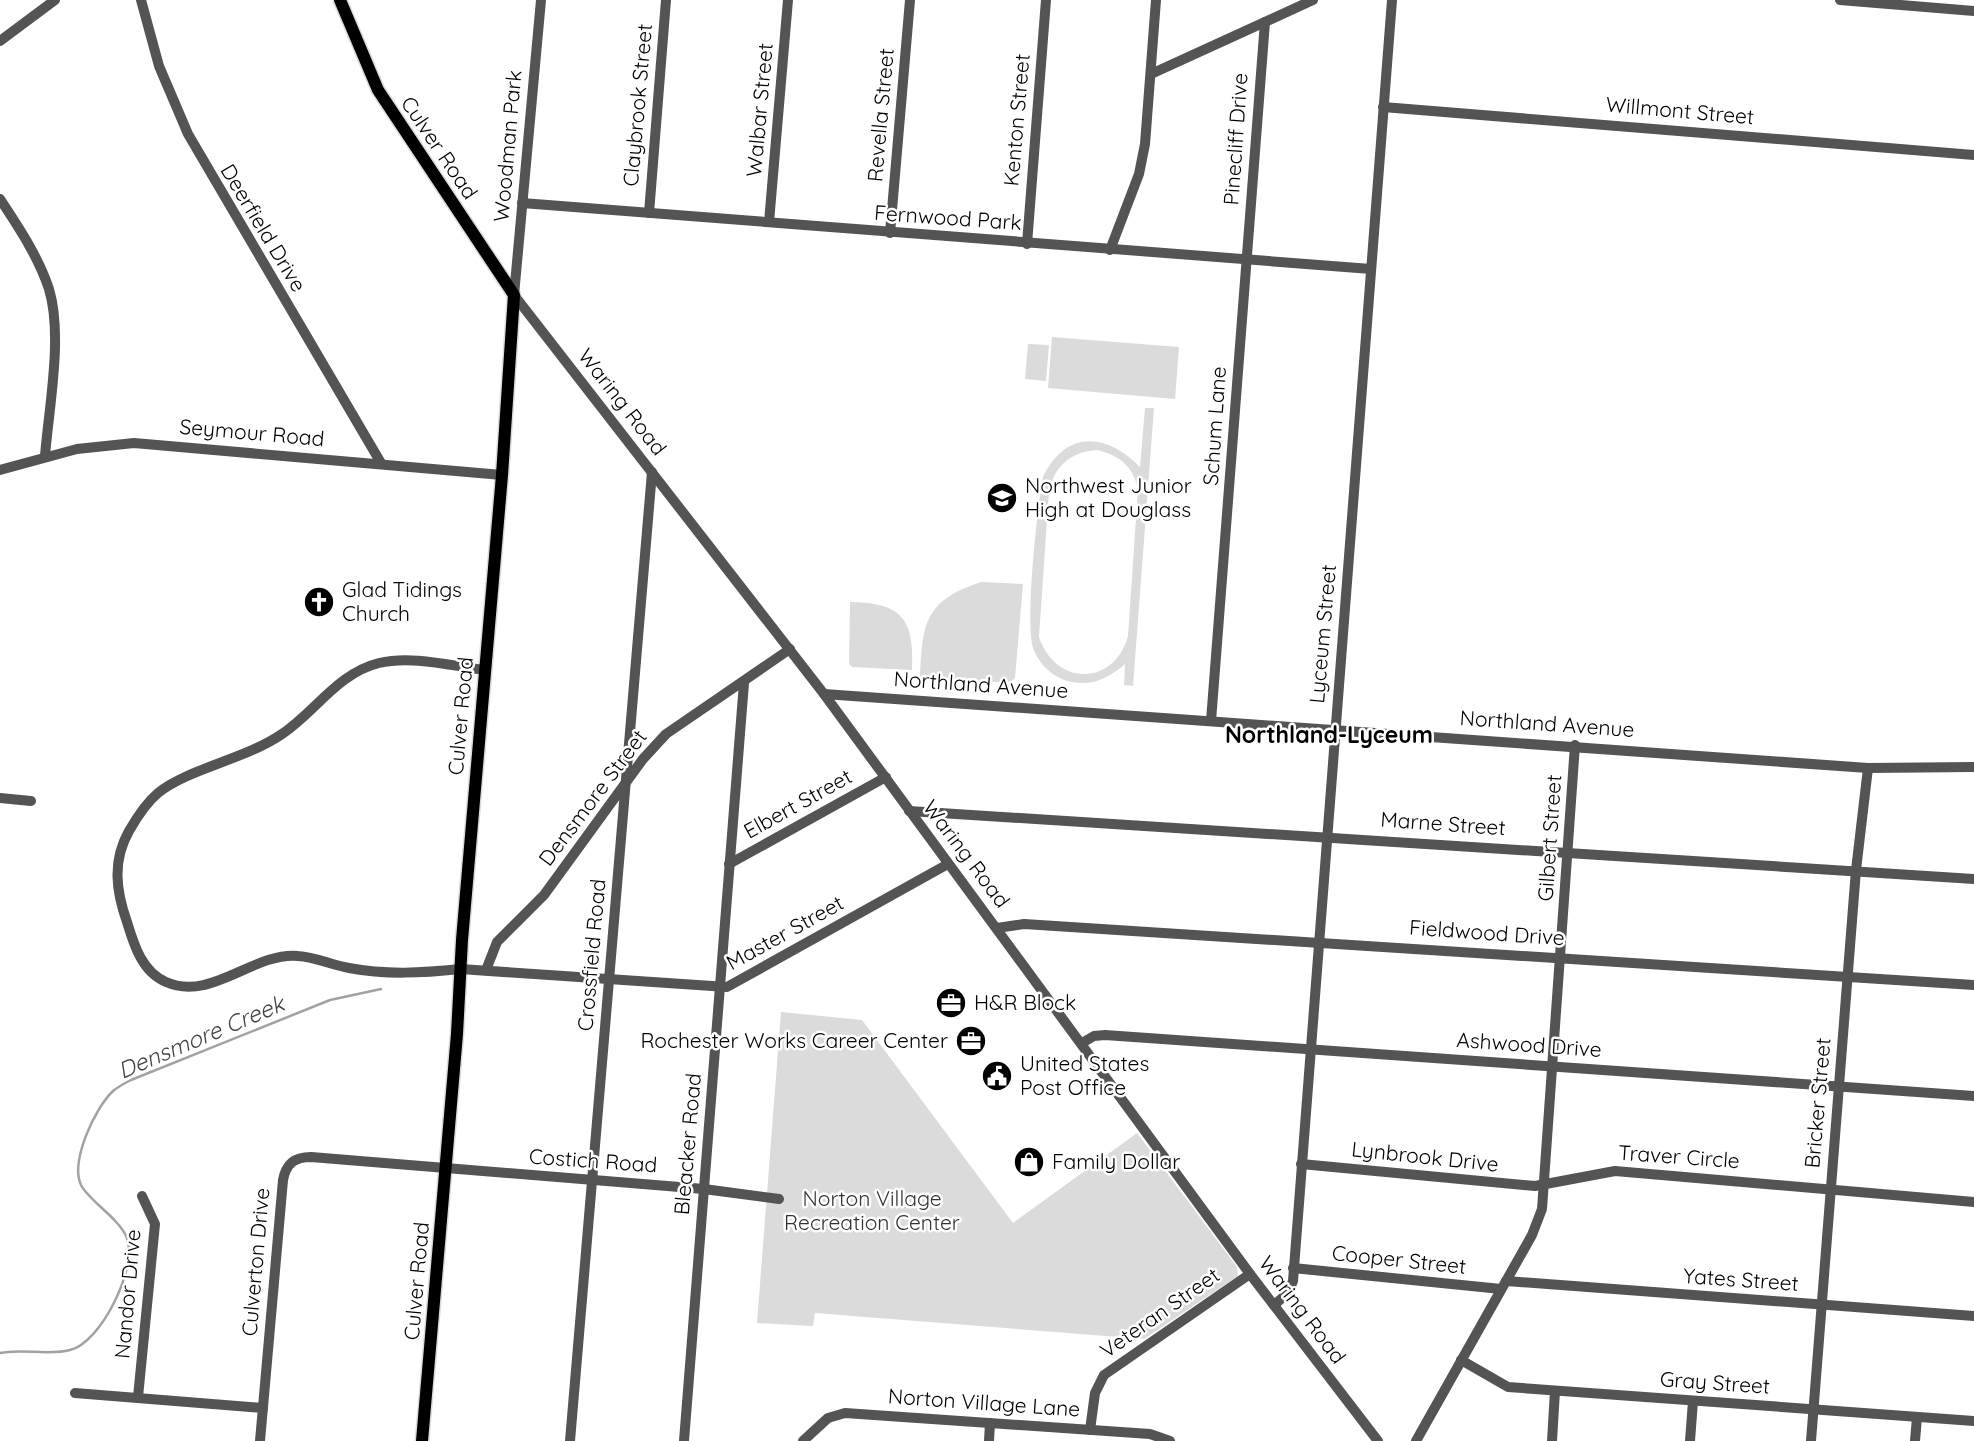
<svg xmlns="http://www.w3.org/2000/svg" width="1974" height="1441" font-family="Quicksand,sans-serif">
  <style>
    .green { fill: #dbdbdb; fill-rule: evenodd }
    .lines { fill: none; stroke-linecap: round; stroke-linejoin: round }
    .stream { stroke: #a2a2a2; stroke-width: 2.5 }
    .major-casing { stroke: #dbdbdb; stroke-width: 15 }
    .minor { stroke: #545454; stroke-width: 10 }
    .major { stroke: #000; stroke-width: 12 }
    .labels { text-anchor: middle; stroke-width: 5; stroke-linejoin: round; paint-order: stroke }
    .street-label { font-size: 21px; fill: #000; stroke: #fff }
    .poi-label { font-size: 21px; fill: #000; stroke: #fff; text-anchor: start }
    .park-label { font-size: 21px; fill: #323232; stroke: #fff }
    .neighbourhood-label { font-size: 23px; font-weight: bold; fill: #000; stroke: #fff }
    .water-label { font-size: 23px; font-style: italic; fill: #434343; stroke: #fff }
  </style>
  <rect width="100%" height="100%" fill="#fff"/>
  <g class="green">
    <polygon points="1052,337 1179,347 1175,399 1048,388"/>
    <polygon points="1028,344 1049,345 1046,381 1025,379"/>
    <path d="M1145 408H1154L1133 686 1124 685 1125 664C1109 678 1093 686 1072 682 1055 679 1039 665 1033 648 1025 622 1037 508 1043 477 1066 429 1107 433 1140 467ZM1097 450C1119 455 1133 466 1138 489L1128 636C1114 687 1055 686 1039 637L1049 491C1055 465 1071 452 1097 450Z"/>
    <path d="M981 582 1023 584 1015 678 1009 683 920 676C922 622 926 600 981 582Z"/>
    <path d="M850 602C902 603 914 618 912 670L852 667 849 664Z"/>
    <polygon points="781,1012 862,1020 1013,1223 1137,1133 1237,1267 1238,1276 1144,1339 815,1313 813,1326 757,1323"/>
  </g>
  <g class="lines">
    <path class="stream" d="M0 1353C22 1348 48 1356 70 1350 101 1343 138 1267 127 1238 119 1218 89 1201 81 1185 70 1161 95 1108 113 1091 118 1087 125 1083 131 1080L330 1000 381 989"/>
    <g class="major-casing">
      <polyline id="major" points="340,0 378,90 514,295 502,475 462,940 457,1034 422,1441"/>
    </g>
    <g class="minor">
      <polyline points="141,0 159,66 188,134 381,463"/>
      <polyline points="541,0 514,295 824,694 1250,1274 1378,1441"/>
      <polyline points="1840,0 1974,11"/>
      <polyline points="0,41 55,0"/>
      <polyline points="1151,74 1313,0"/>
      <polyline points="1383,107 1974,155"/>
      <path d="M0 199C19 228 38 256 49 289 63 336 49 406 45 456"/>
      <polyline points="522,203 1371,269"/>
      <polyline points="649,213 666,0"/>
      <polyline points="769,222 788,0"/>
      <polyline points="890,233 910,0"/>
      <polyline points="1027,244 1046,0"/>
      <polyline points="1110,250 1139,174 1145,144 1156,0"/>
      <polyline points="0,470 77,449 134,443 502,475"/>
      <path d="M485 670C452 666 412 655 379 663 338 673 315 712 282 734 246 759 187 769 158 793 146 803 137 817 129 831 112 861 116 891 127 922 134 945 142 972 166 982 211 1002 253 952 298 956 315 957 332 965 349 968 386 975 423 973 460 969L727 987 948 864"/>
      <polyline points="824,694 1868,768 1974,767"/>
      <polyline points="1211,721 1265,22"/>
      <polyline points="0,798 31,801"/>
      <polyline points="909,811 1974,879"/>
      <polyline points="729,864 886,777"/>
      <polyline points="997,928 1024,924 1974,985"/>
      <polyline points="486,970 497,942 544,895 643,759 666,734 790,649"/>
      <polyline points="1082,1043 1094,1036 1105,1035 1974,1096"/>
      <polyline points="1301,1164 1535,1186 1615,1171 1974,1202"/>
      <polyline points="1293,1268 1501,1289"/>
      <polyline points="1506,1281 1974,1316"/>
      <polyline points="1274,1305 1288,1293 1293,1281 1392,0"/>
      <polyline points="1461,1360 1508,1387 1974,1421"/>
      <polyline points="75,1393 263,1408"/>
      <polyline points="138,1397 155,1224 142,1196"/>
      <polyline points="1090,1430 1095,1393 1104,1375 1250,1274"/>
      <path d="M260 1441 283 1180C286 1164 294 1157 311 1157L704 1189 779 1199"/>
      <polyline points="570,1441 652,472"/>
      <polyline points="684,1441 744,683"/>
      <polyline points="803,1441 828,1418 845,1413 1150,1434 1170,1441"/>
      <polyline points="989,1441 990,1423"/>
      <polyline points="1416,1441 1532,1235 1542,1209 1575,745"/>
      <polyline points="1552,1441 1555,1391"/>
      <polyline points="1690,1441 1693,1401"/>
      <polyline points="1811,1441 1856,870 1868,768"/>
      <polyline points="1915,1441 1917,1417"/>
    </g>
    <use href="#major" class="major"/>
  </g>
  <defs>
    <g id="school-disc" transform="scale(1.575)"><circle r="9.5" fill="#000" stroke="#fff"/><path d="M0-5L7-2L0 1L-7-2ZM-4 1L0 2.5L4 1V4Q0 6-4 4Z" fill="#fff"/></g>
    <g id="church-disc" transform="scale(1.575)"><circle r="9.5" fill="#000" stroke="#fff"/><path d="M-1.2-6h2.4v3.5h3.3v2.4h-3.3V6h-2.4V-.1h-3.3v-2.4h3.3Z" fill="#fff"/></g>
    <g id="office-disc" transform="scale(1.575)"><circle r="9.5" fill="#000" stroke="#fff"/><path d="M-6-3h4V-5.5h4V-3h4V5H-6ZM-1-4.5V-3h2v-1.5ZM-6 0V1H6V0Z" fill="#fff"/></g>
    <g id="civic-disc" transform="scale(1.575)"><circle r="9.5" fill="#000" stroke="#fff"/><path d="M-.6-6.5H3V-4.5H.6V-3L4-1V1h2V6H-6V1h2V-1L-.6-3ZM-1.2 2.5V6h2.4V2.5Z" fill="#fff"/></g>
    <g id="shop-disc" transform="scale(1.575)"><circle r="9.5" fill="#000" stroke="#fff"/><path d="M-5-2.5h2.3a2.7 3.5 0 0 1 5.4 0H5L5.5 6h-11ZM-1.5-2.5h3a1.5 2.3 0 0 0-3 0Z" fill="#fff"/></g>
  </defs>
  <g fill-rule="evenodd">
    <use href="#school-disc" x="1002" y="498"/>
    <use href="#church-disc" x="319" y="602"/>
    <use href="#office-disc" x="951" y="1003"/>
    <use href="#office-disc" x="971" y="1041"/>
    <use href="#civic-disc" x="997" y="1076"/>
    <use href="#shop-disc" x="1029" y="1162"/>
  </g>
  <g class="labels">
    <g class="street-label">
      <text transform="translate(638 105) rotate(-85)" y="7">Claybrook Street</text>
      <text transform="translate(760 110) rotate(-85)" y="7">Walbar Street</text>
      <text transform="translate(1680 111) rotate(5)" y="7">Willmont Street</text>
      <text transform="translate(881 115) rotate(-85)" y="7">Revella Street</text>
      <text transform="translate(1017 120) rotate(-85)" y="7">Kenton Street</text>
      <text transform="translate(1236 139) rotate(-86)" y="7">Pinecliff Drive</text>
      <text transform="translate(508 146) rotate(-85)" y="7">Woodman Park</text>
      <text transform="translate(439 148) rotate(56)" y="7">Culver Road</text>
      <text transform="translate(948 218) rotate(4)" y="7">Fernwood Park</text>
      <text transform="translate(263 228) rotate(59)" y="7">Deerfield Drive</text>
      <text transform="translate(622 402) rotate(52)" y="7">Waring Road</text>
      <text transform="translate(1215 426) rotate(-86)" y="7">Schum Lane</text>
      <text transform="translate(252 433) rotate(5)" y="7">Seymour Road</text>
      <text transform="translate(1323 634) rotate(-85)" y="7">Lyceum Street</text>
      <text transform="translate(981 685) rotate(4)" y="7">Northland Avenue</text>
      <text transform="translate(461 716) rotate(-85)" y="7">Culver Road</text>
      <text transform="translate(1547 724) rotate(4)" y="7">Northland Avenue</text>
      <text transform="translate(593 798) rotate(-53)" y="7">Densmore Street</text>
      <text transform="translate(798 804) rotate(-29)" y="7">Elbert Street</text>
      <text transform="translate(1443 824) rotate(4)" y="7">Marne Street</text>
      <text transform="translate(1550 838) rotate(-86)" y="7">Gilbert Street</text>
      <text transform="translate(966 854) rotate(53)" y="7">Waring Road</text>
      <text transform="translate(785 933) rotate(-29)" y="7">Master Street</text>
      <text transform="translate(1487 933) rotate(4)" y="7">Fieldwood Drive</text>
      <text transform="translate(592 955) rotate(-85)" y="7">Crossfield Road</text>
      <text transform="translate(1529 1045) rotate(4)" y="7">Ashwood Drive</text>
      <text transform="translate(1818 1103) rotate(-85)" y="7">Bricker Street</text>
      <text transform="translate(688 1144) rotate(-85)" y="7">Bleacker Road</text>
      <text transform="translate(1425 1157) rotate(6)" y="7">Lynbrook Drive</text>
      <text transform="translate(1679 1157) rotate(4)" y="7">Traver Circle</text>
      <text transform="translate(593 1161) rotate(4)" y="7">Costich Road</text>
      <text transform="translate(1399 1260) rotate(6)" y="7">Cooper Street</text>
      <text transform="translate(256 1262) rotate(-85)" y="7">Culverton Drive</text>
      <text transform="translate(1741 1280) rotate(4)" y="7">Yates Street</text>
      <text transform="translate(417 1281) rotate(-85)" y="7">Culver Road</text>
      <text transform="translate(128 1294) rotate(-85)" y="7">Nandor Drive</text>
      <text transform="translate(1302 1310) rotate(53)" y="7">Waring Road</text>
      <text transform="translate(1160 1313) rotate(-35)" y="7">Veteran Street</text>
      <text transform="translate(1715 1383) rotate(4)" y="7">Gray Street</text>
      <text transform="translate(984 1403) rotate(4)" y="7">Norton Village Lane</text>
    </g>
    <g class="poi-label">
      <text x="1025" y="493">Northwest Junior<tspan x="1025" dy="24">High at Douglass</tspan></text>
      <text x="342" y="597">Glad Tidings<tspan x="342" dy="24">Church</tspan></text>
      <text x="974" y="1010">H&amp;R Block</text>
      <text x="948" y="1048" text-anchor="end">Rochester Works Career Center</text>
      <text x="1020" y="1071">United States<tspan x="1020" dy="24">Post Office</tspan></text>
      <text x="1052" y="1169">Family Dollar</text>
    </g>
    <g class="park-label">
      <text x="872" y="1206">Norton Village<tspan x="872" dy="24">Recreation Center</tspan></text>
    </g>
    <g class="neighbourhood-label">
      <text x="1329" y="743">Northland-Lyceum</text>
    </g>
    <g class="water-label">
      <text transform="translate(201 1037) rotate(-23)" y="8">Densmore Creek</text>
    </g>
  </g>
</svg>
